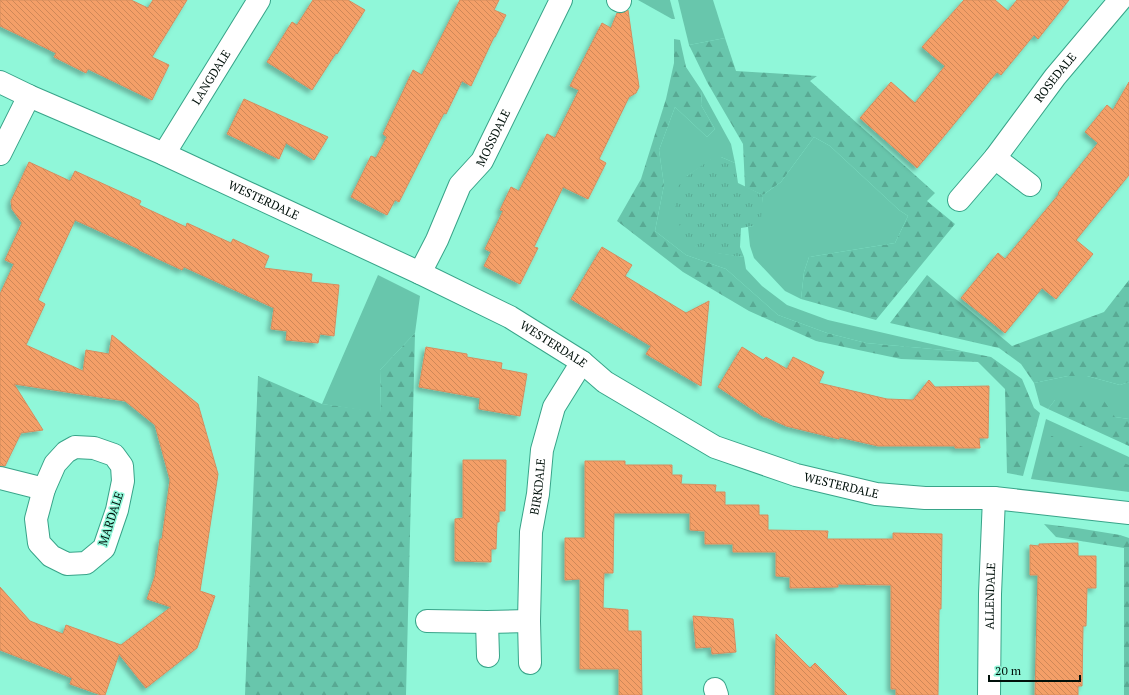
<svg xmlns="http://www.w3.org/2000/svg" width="1129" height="695" font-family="'PT Serif',serif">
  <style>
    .green { fill: #68c6ac }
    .forest { fill: url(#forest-firs) }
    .park { fill: url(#park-tufts) }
    .building { fill: url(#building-back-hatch); stroke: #d48d5f; filter: url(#shadow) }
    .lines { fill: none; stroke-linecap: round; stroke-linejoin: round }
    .street-casing { stroke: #38a489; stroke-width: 24 }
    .street { stroke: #fff; stroke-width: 22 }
    .labels { text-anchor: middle; stroke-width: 3; stroke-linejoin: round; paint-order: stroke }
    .street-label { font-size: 12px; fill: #00100a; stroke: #90f7d9 }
  </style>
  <defs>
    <pattern id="forest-firs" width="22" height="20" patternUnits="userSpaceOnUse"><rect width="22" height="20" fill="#68c6ac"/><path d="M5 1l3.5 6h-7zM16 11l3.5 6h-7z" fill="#58a993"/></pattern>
    <pattern id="park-tufts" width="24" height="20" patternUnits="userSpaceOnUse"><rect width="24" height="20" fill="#68c6ac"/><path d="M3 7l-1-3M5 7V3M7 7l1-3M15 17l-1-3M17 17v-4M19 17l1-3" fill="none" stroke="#58a993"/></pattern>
    <pattern id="building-back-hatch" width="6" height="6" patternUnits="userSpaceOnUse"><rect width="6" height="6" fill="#f49f67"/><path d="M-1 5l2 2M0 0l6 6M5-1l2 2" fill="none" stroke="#cf8858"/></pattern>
    <filter id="shadow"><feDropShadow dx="-3.5" dy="3.5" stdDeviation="2" flood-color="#0004"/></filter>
  </defs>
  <rect width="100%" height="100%" fill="#90f7d9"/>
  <g class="green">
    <polygon points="638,0 670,0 675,19 672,19"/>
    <polygon points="678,0 713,0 725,38 689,45"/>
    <polygon points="702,91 731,144 735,163 721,157 713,158 705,164 687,176 695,246 718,253 744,257 746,269 762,286 787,305 828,320 966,352 866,343 827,333 778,315 726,269 686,255 655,231 664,185 659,150 675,107 707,137 715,129 701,105"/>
    <polygon points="814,137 830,146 899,210 908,216 895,243 809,257 804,272 801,299 785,291 754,258 750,246 748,227 753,226 762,203 763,195 781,182"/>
    <polygon points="378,275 420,296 415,333 380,370 381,413 322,404"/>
    <polygon points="1068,376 1087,376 1120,385 1129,382 1129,419 1115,417 1055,400 1048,409 1040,405 1034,383"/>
    <polygon points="1046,419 1129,457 1129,492 1031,479"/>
  </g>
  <g class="forest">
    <polygon points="725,38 736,71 817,76 810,81 935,193 927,201 955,224 876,320 801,299 804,272 809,257 895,243 908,216 899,210 830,146 814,137 781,182 763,195 745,187 743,144 707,82 689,45"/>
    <polygon points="674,39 680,40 686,67 702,91 701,105 715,129 707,137 675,107 659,150 664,185 655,231 686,255 726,269 778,315 827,333 866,343 966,352 991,357 1022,379 1034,408 1040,413 1023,476 1007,473 1005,389 978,362 901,359 816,341 749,311 683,272 617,221 641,179 666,99 674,63"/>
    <polygon points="927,275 1012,346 1104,312 1129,280 1129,382 1120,385 1087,376 1068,376 1034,383 1021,364 999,348 890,323"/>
    <polygon points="415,333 406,695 245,695 258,376 322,404 381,412 380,370"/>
    <polygon points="1070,397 1102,398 1115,417 1129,419 1129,446 1048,409 1055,400"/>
    <polygon points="1051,436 1055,436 1129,465 1129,479 1106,477 1062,480 1043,478"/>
    <polygon points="1044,524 1077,528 1120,535 1129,538 1129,695 1124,695 1124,548 1056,537"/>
  </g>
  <path class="park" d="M713 157H721L735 163 738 183 763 195 761 219 753 226 741 228 740 247 744 257C729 255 709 253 696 247 686 242 678 224 676 214 675 206 673 194 678 187 686 173 702 167 713 157Z"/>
  <g class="building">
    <polygon points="0,0 131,0 148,8 153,0 187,0 152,57 169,65 152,100 88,69 86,73 54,57 56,53 0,26"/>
    <polygon points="313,0 348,0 365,10 337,54 336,53 312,90 267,62 292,22 297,25"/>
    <polygon points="460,0 499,0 494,10 506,15 495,37 494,37 471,86 462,81 446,114 444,113 399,202 395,200 387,215 351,197 371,156 376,158 387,137 383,134 413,70 422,75"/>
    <polygon points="964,0 995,0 1008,11 1017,0 1069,0 1038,39 1034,35 1001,75 997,72 940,141 917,168 860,118 891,82 915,103 945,66 922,47"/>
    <polygon points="628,10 639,87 636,93 629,97 599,159 606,163 588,199 563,187 534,247 538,248 520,284 484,266 491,252 485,249 503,211 500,210 511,187 519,191 547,134 555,138 579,90 570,86 602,23 611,28 617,13 621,13"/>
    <polygon points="1129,82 1129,175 1076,240 1093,254 1056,299 1042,288 1005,333 961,298 998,253 1005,259 1059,194 1058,193 1098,143 1085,132 1107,105 1113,110"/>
    <polygon points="244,99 328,137 314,160 286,143 279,159 227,134"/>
    <polygon points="29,162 70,181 75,171 141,201 139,205 186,227 187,223 231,243 233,239 269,256 264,268 312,274 311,282 339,285 334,336 320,334 318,343 286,340 287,331 271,329 274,308 184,267 182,270 139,250 139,249 75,220 38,300 45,304 26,345 83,371 86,350 109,354 112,335 198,404 218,474 200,591 215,596 197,648 146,688 119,654 105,695 101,695 70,684 72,678 0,650 0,587 30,621 63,634 66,625 121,645 171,607 147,599 155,576 160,539 162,539 170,480 155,425 125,401 14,384 43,430 21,433 5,466 0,466 0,294 14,264 5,260 22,223 12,209 11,201"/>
    <polygon points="602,247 632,265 625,276 686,313 709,301 701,386 646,354 651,346 571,299"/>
    <polygon points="426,347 467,354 467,357 502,363 501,369 527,374 520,416 479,409 480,398 419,387"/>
    <polygon points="742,347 763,360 766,357 787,369 793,357 824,372 819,383 887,399 913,400 929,380 935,387 989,386 988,438 979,438 980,448 955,448 955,446 878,446 839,437 839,439 786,426 766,417 764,417 718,387"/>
    <polygon points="463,460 506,460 505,511 499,511 499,522 497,522 496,549 491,549 491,562 455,561 455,519 463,518"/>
    <polygon points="585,461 625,461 625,465 672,465 672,475 682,475 681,484 716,485 715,492 725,492 725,505 759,505 759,515 768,515 768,530 828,531 827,539 893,539 893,533 942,534 941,609 939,609 938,695 896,695 896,689 891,689 891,585 838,584 838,587 790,588 790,577 776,576 776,552 733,552 733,544 705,544 705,531 690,530 690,513 614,513 613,573 604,573 603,608 628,610 628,631 641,631 642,695 619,695 619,669 580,669 580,579 565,580 565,538 585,538"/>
    <polygon points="1078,543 1078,556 1096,556 1096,588 1087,588 1086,626 1083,626 1082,686 1078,686 1078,695 1035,695 1038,575 1030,575 1030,545 1039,546 1039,544"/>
    <polygon points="693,616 733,619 736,652 712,654 711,647 696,648"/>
    <polygon points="776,634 810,668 815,663 847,695 775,695"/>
  </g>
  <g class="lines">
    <g class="street-casing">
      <g id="street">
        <polyline points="618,0 620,1"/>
        <path id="s1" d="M0 82 29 96 164 154 420 273 510 317 582 362 605 382 715 447 796 475 876 494 925 498H994L1129 513"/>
        <polyline points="0,154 29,96"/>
        <path id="s2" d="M164 154 259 0"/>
        <polyline points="995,158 1030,185"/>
        <path id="s3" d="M959 200 995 158 1055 77 1120 0"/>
        <path id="s4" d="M420 273 437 240 460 185 482 161 561 0"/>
        <polygon points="75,447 94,448 114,455 122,466 123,481 117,510 104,548 86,563 67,564 51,556 39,543 36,519 44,489 55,464 66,452"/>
        <polyline points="0,478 44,489"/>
        <polyline points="427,621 487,622 529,621"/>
        <polyline points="487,622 488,656"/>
        <path id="s5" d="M530 663 529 621 531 532 538 494 542 450 554 407 582 362"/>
        <polyline points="715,689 717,695"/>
        <path id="s6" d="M989 695 990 594 994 498"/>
      </g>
    </g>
    <use href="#street" class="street"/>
  </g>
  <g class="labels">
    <g class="street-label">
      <text dy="4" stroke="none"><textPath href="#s2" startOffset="90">LANGDALE</textPath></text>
      <text dy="4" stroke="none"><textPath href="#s3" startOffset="156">ROSEDALE</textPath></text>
      <text dy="4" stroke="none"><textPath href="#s4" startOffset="155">MOSSDALE</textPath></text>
      <text dy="4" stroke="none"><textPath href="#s1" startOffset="289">WESTERDALE</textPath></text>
      <text dy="4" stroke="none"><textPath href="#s1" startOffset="613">WESTERDALE</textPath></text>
      <text dy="4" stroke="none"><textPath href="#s1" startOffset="937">WESTERDALE</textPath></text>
      <text dy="4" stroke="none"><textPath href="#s5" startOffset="177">BIRKDALE</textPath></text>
      <text transform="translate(111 519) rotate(-72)" y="4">MARDALE</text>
      <text dy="4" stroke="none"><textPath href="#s6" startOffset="99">ALLENDALE</textPath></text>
    </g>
  </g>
  <path d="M989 675v6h91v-6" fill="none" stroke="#00100a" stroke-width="2"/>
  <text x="995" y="675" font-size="12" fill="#00100a" stroke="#90f7d9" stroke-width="3" paint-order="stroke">20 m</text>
</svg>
